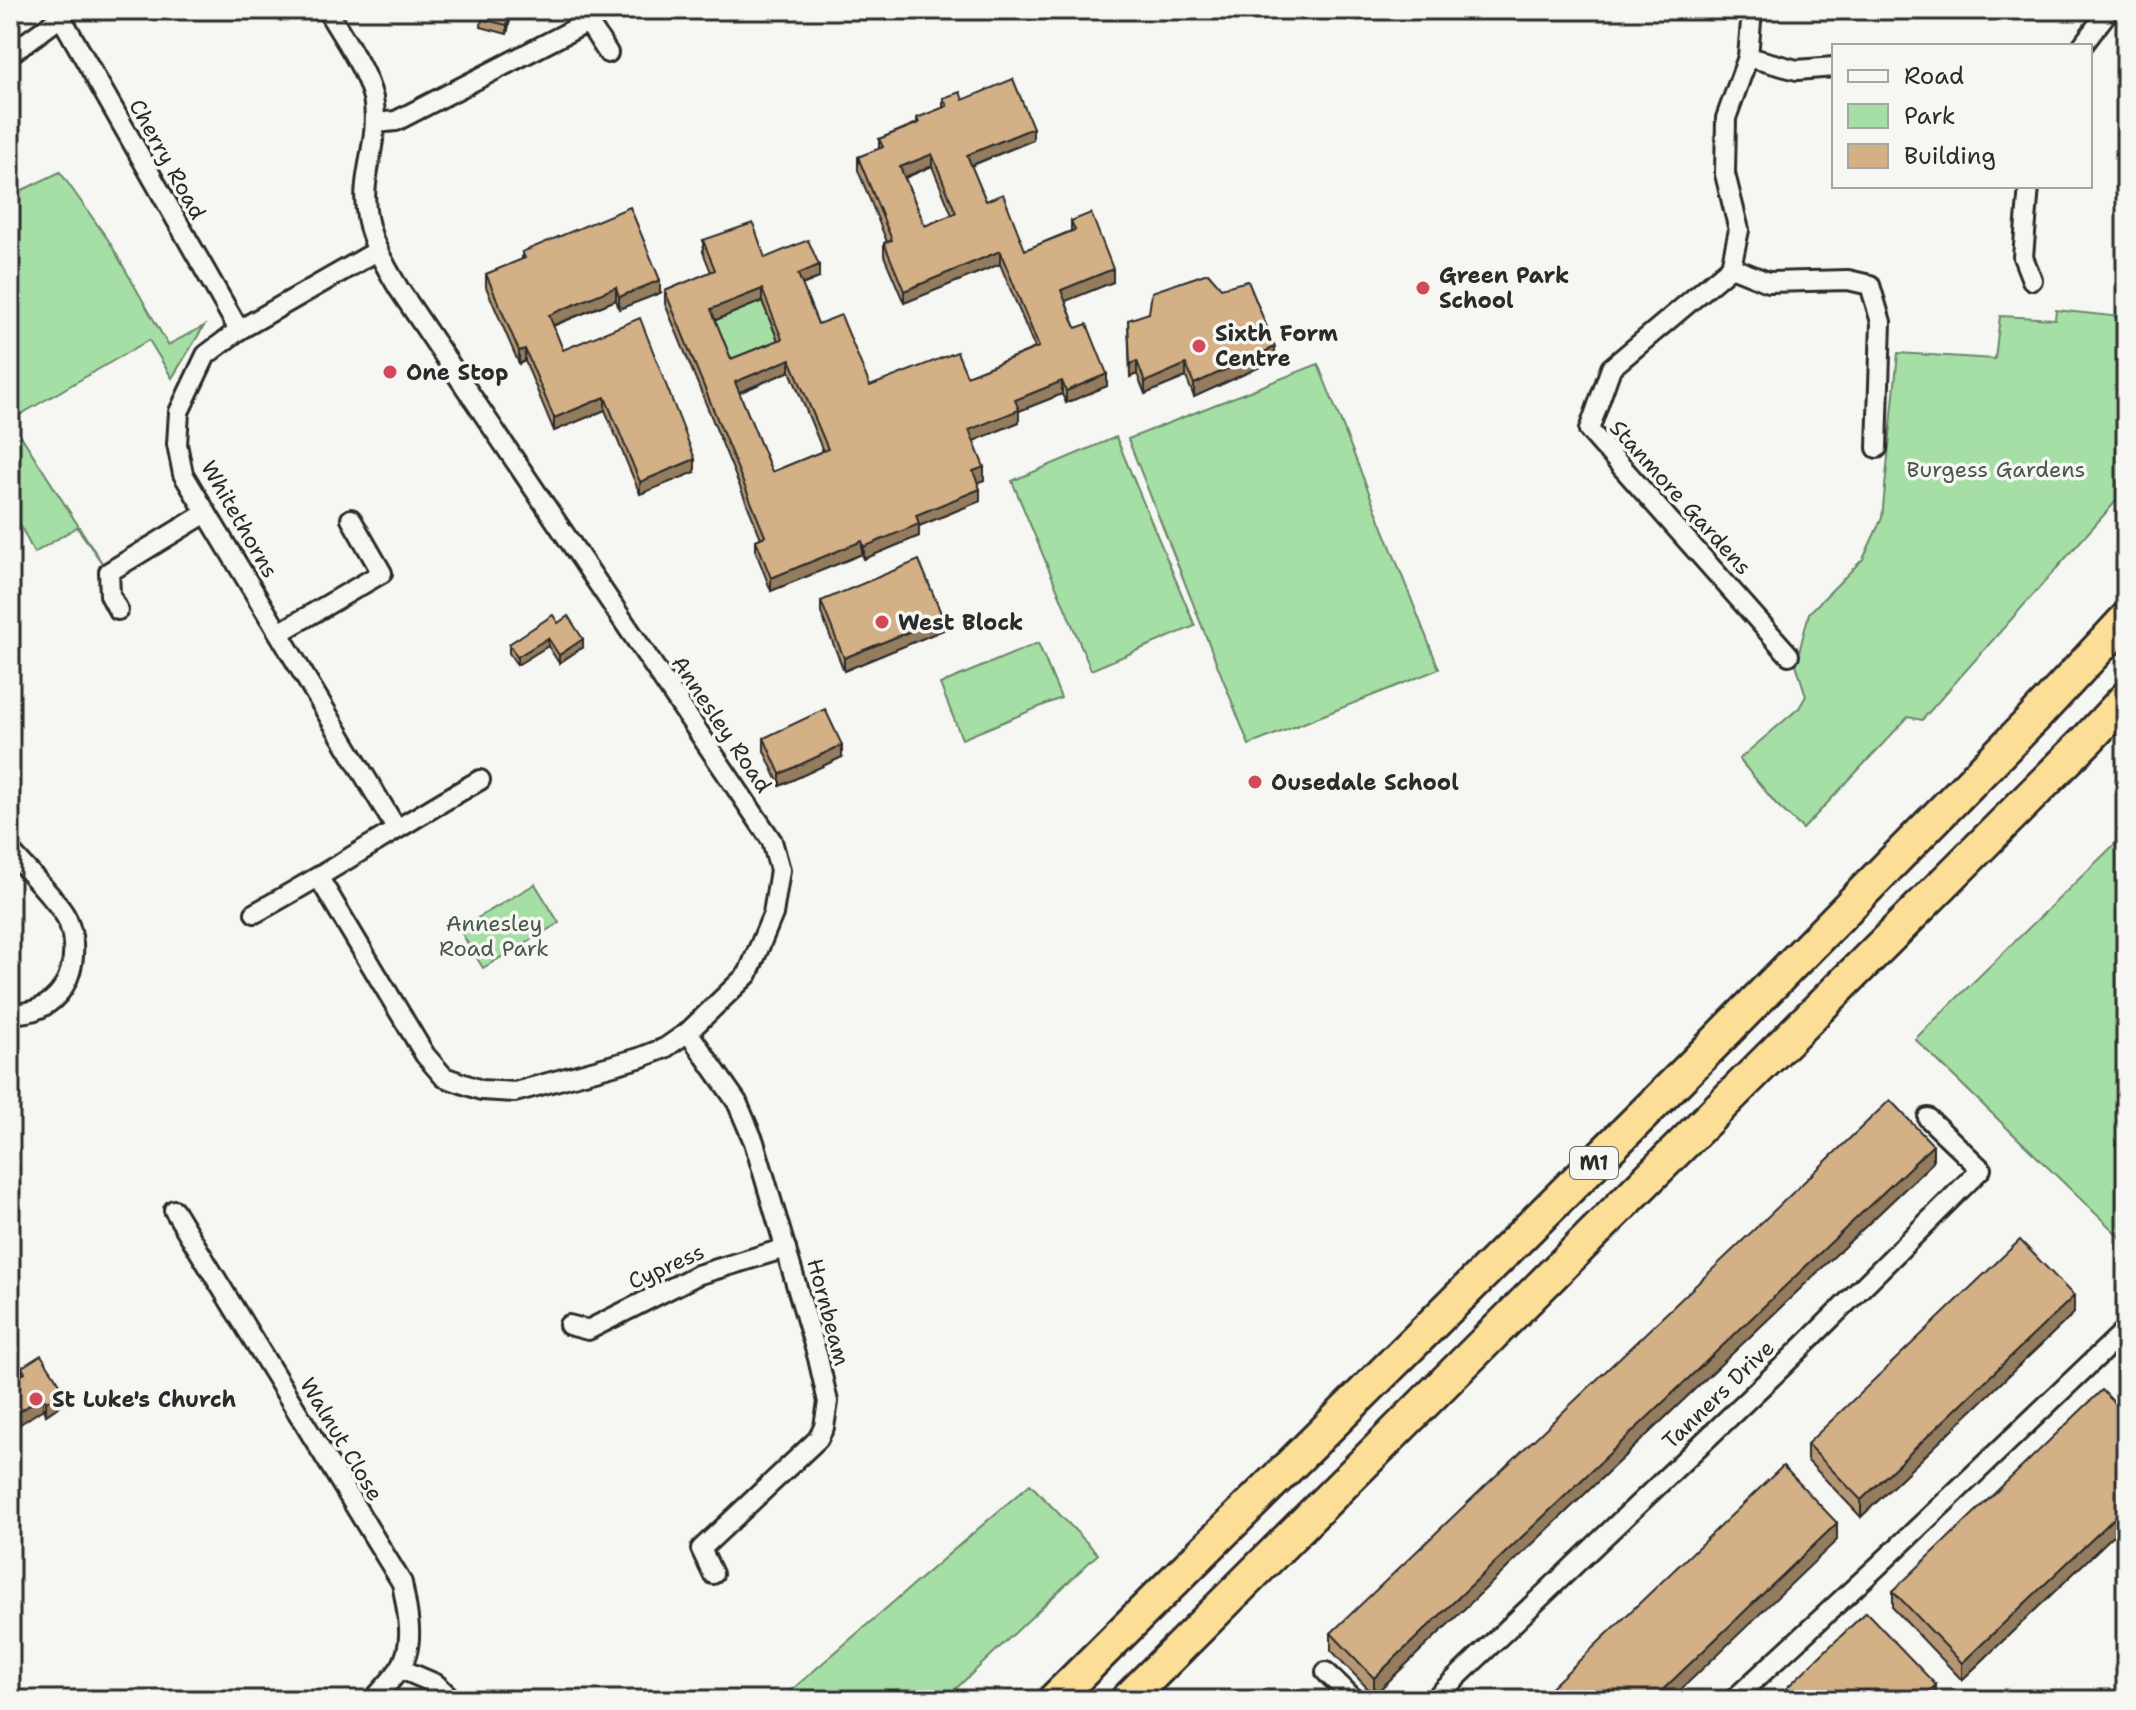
<svg xmlns="http://www.w3.org/2000/svg" width="2136" height="1710" font-family="'Shantell Sans',sans-serif">
  <style>
    .green { fill: #a5dfa5; stroke: #688568; stroke-width: 2 }
    .lines { fill: none; stroke-linecap: round; stroke-linejoin: round }
    .minor-casing { stroke: #2b2b2b; stroke-width: 24 }
    .motorway-casing { stroke: #2b2b2b; stroke-width: 38 }
    .minor { stroke: #f6f6f2; stroke-width: 18 }
    .motorway { stroke: #fdde96; stroke-width: 32 }
    .wall { fill: #b69773; stroke: #2b2b2b; stroke-width: 2; fill-rule: evenodd }
    .shaded-wall { fill: #947b5e; stroke: #2b2b2b; stroke-width: 2 }
    .building { fill: #d4b086; stroke: #2b2b2b; stroke-width: 2; fill-rule: evenodd }
    .poi-dot { fill: #d1495b; stroke: #f6f6f2; stroke-width: 3 }
    .labels { text-anchor: middle; stroke-width: 7; stroke-linejoin: round; paint-order: stroke }
    .shield { fill: #f6f6f2; stroke: #686867; stroke-width: 2 }
    .shield-label { font-size: 20px; font-weight: bold; fill: #2b2b2b }
    .street-label { font-size: 22px; fill: #2b2b2b; stroke: #f6f6f2 }
    .poi-label { font-size: 22px; font-weight: bold; fill: #2b2b2b; stroke: #f6f6f2; text-anchor: start }
    .park-label { font-size: 22px; fill: #4a584a; stroke: #f6f6f2 }
  </style>
  <rect width="100%" height="100%" fill="#f6f6f2"/>
  <filter id="ink" filterUnits="userSpaceOnUse"><feTurbulence type="fractalNoise" baseFrequency=".0125" numOctaves="2"/><feDisplacementMap in="SourceGraphic" scale="16" xChannelSelector="R" yChannelSelector="G"/><feConvolveMatrix kernelMatrix="1 2 1 2 8 2 1 2 1" color-interpolation-filters="sRGB"/></filter>
  <g filter="url(#ink)">
    <g class="green">
      <polygon points="60,172 109,241 168,345 204,326 172,378 149,340 11,420 104,566 77,527 34,553 10,504 10,196"/>
      <polygon points="2126,281 2126,490 1922,720 1908,717 1803,829 1776,804 1739,759 1799,708 1806,696 1796,664 1809,613 1863,559 1882,518 1898,353 1995,359 2000,316 2055,319 2056,310 2121,317"/>
      <polygon points="762,301 782,351 731,372 711,322"/>
      <polygon points="1318,364 1439,669 1249,745 1128,439"/>
      <polygon points="1116,437 1195,626 1091,670 1012,481"/>
      <polygon points="1038,643 1061,698 962,739 940,684"/>
      <polygon points="2126,833 2126,1243 1915,1039"/>
      <polygon points="535,884 559,923 483,968 459,929"/>
      <polygon points="1030,1484 1098,1554 944,1700 780,1700"/>
    </g>
    <g class="lines">
      <g class="minor-casing">
        <g id="minor">
          <polyline points="57,10 239,330"/>
          <polyline points="580,10 608,53"/>
          <polyline points="1752,10 1748,57 1726,118 1725,174 1739,230 1731,267 1611,368 1589,430 1789,655"/>
          <polyline points="2082,46 2109,10"/>
          <polyline points="10,54 61,17"/>
          <polyline points="1748,57 1797,70 1834,67"/>
          <polyline points="376,123 396,121 588,22 601,10"/>
          <polyline points="2029,186 2023,257 2032,280"/>
          <polyline points="377,251 239,330 206,355 179,412 177,444 183,474 396,828"/>
          <polyline points="1731,267 1768,282 1848,280 1870,285 1881,322 1877,448"/>
          <polyline points="118,610 110,595 109,572 206,513"/>
          <polyline points="279,633 382,573 351,519"/>
          <path d="M10 851C24 867 59 902 67 919 81 951 72 997 35 1010 27 1013 18 1013 10 1014"/>
          <path d="M319 878 425 1055 444 1077 481 1090 515 1092 639 1058 665 1048 688 1032 748 974 773 914 780 870 772 841 399 289C379 256 361 224 366 184 369 156 379 127 373 98 365 67 343 38 327 10"/>
          <path d="M255 913C332 871 404 823 480 780"/>
          <polyline points="688,1032 737,1102 754,1142 818,1358 828,1402 824,1427 818,1439 701,1549 713,1574"/>
          <path d="M174 1210 402 1583C407 1611 417 1646 398 1671 391 1681 381 1691 373 1700"/>
          <polyline points="569,1325 588,1330 697,1275 786,1248"/>
          <polyline points="401,1669 436,1684 453,1700"/>
          <polyline points="1326,1672 1355,1700"/>
          <polyline points="1433,1700 1781,1368 1981,1169 1928,1118"/>
          <polyline points="1733,1700 1878,1566 2122,1333 2126,1337"/>
        </g>
      </g>
      <g class="motorway-casing">
        <g id="motorway">
          <polyline points="1054,1700 1690,1068 2034,718 2126,619"/>
          <polyline points="1127,1700 2088,739 2126,698"/>
        </g>
      </g>
      <use href="#minor" class="minor"/>
      <use href="#motorway" class="motorway"/>
    </g>
    <g class="wall">
      <polygon points="477,10 512,10 507,34 481,27 482,15 477,13"/>
      <path d="M943 98 963 100 1033 140 971 166 986 201 1025 250 1071 231V221L1113 282 1065 301 1076 328 1107 386 1066 403 1062 394 1019 411V422L973 441 984 480 977 482 980 501 919 526V536L864 559 862 554 771 591 756 552V540L761 538 665 304V291L711 272 703 252V240L765 258 819 278 802 285 818 324 870 386 967 376 1035 348 1000 264 904 303 884 256V243L887 242 858 170V157L879 149V139L917 123V118L943 108ZM932 166 952 215 925 226 905 178ZM762 301 778 340 731 359 715 320ZM790 371 823 451 772 472 739 393Z"/>
      <polygon points="522,252 660,293 619,309 616,300 553,326 563,350 695,472 640,494 605,410 554,431 525,361 519,364 486,287 486,274 522,260"/>
      <polygon points="1128,320 1275,360 1194,397 1186,377 1145,394 1137,374 1130,377"/>
      <polygon points="821,601 943,630 844,671 821,613"/>
      <polygon points="558,623 583,647 559,663 548,646 517,665 509,653 509,644"/>
      <polygon points="764,738 842,757 780,786 764,751"/>
      <polygon points="1933,1162 1374,1695 1331,1650 1331,1633"/>
      <polygon points="2074,1313 1861,1517 1807,1460 1807,1444"/>
      <polygon points="22,1367 64,1403 46,1415 22,1375"/>
      <polygon points="2126,1415 2126,1523 1962,1680 1893,1608 1893,1591"/>
    </g>
    <g class="shaded-wall">
      <polygon points="510,10 512,10 507,34 507,25"/>
      <polygon points="1033,128 1033,140 967,167 967,155"/>
      <polygon points="932,154 932,166 900,179 900,167"/>
      <polygon points="1000,251 1000,264 904,303 904,291"/>
      <polygon points="819,265 819,278 798,286 798,274"/>
      <polygon points="1113,269 1113,282 1061,303 1061,290"/>
      <polygon points="660,280 660,293 619,309 619,297"/>
      <polygon points="616,287 616,300 549,327 549,315"/>
      <polygon points="762,289 762,301 711,322 711,309"/>
      <polygon points="1275,347 1275,360 1194,397 1194,384"/>
      <polygon points="525,349 525,361 519,364 519,351"/>
      <polygon points="790,359 790,371 735,394 735,382"/>
      <polygon points="1137,361 1137,374 1130,377 1130,364"/>
      <polygon points="1186,364 1186,377 1145,394 1145,382"/>
      <polygon points="1107,374 1107,386 1066,403 1066,391"/>
      <polygon points="1062,381 1062,394 1019,411 1019,422 969,443 969,430 1015,400"/>
      <polygon points="605,397 605,410 554,431 554,418"/>
      <polygon points="695,459 695,472 640,494 640,482"/>
      <polygon points="984,467 984,480 973,484 973,471"/>
      <polygon points="980,489 980,501 919,526 919,536 864,559 864,547 916,515"/>
      <polygon points="862,541 862,554 771,591 771,578"/>
      <polygon points="943,618 943,630 844,671 844,658"/>
      <polygon points="548,638 548,646 517,665 517,657"/>
      <polygon points="583,639 583,647 559,663 559,655"/>
      <polygon points="842,745 842,757 780,786 780,774"/>
      <polygon points="1933,1145 1933,1162 1374,1695 1374,1678"/>
      <polygon points="2074,1296 2074,1313 1861,1517 1861,1500"/>
      <polygon points="64,1390 64,1403 46,1415 46,1402"/>
      <polygon points="43,1396 43,1409 10,1431 10,1418"/>
      <polygon points="2126,1507 2126,1523 1962,1680 1962,1663"/>
      <polygon points="1837,1523 1837,1540 1670,1700 1652,1700"/>
      <polygon points="1936,1685 1936,1700 1920,1700"/>
    </g>
    <g class="building">
      <polygon points="483,10 510,10 507,25 481,19"/>
      <path d="M1013 79 1033 128 967 155 986 201 1003 194 1025 250 1075 230 1071 221 1091 213 1113 269 1061 290 1076 328 1087 324 1107 374 1066 391 1062 381 1015 400 1019 410 969 430 984 467 973 471 980 489 916 515 919 524 864 547 862 541 771 578 756 540 765 536 665 291 715 270 703 240 753 223 765 258 808 240 819 265 798 274 818 324 841 315 870 386 957 352 967 376 1039 347 1000 251 904 291 884 243 892 240 858 157 883 147 879 139 919 123 917 118 947 106 943 98 960 92 963 100ZM932 154 956 213 925 226 900 167ZM762 289 782 339 731 359 711 309ZM790 359 828 449 772 472 735 382Z"/>
      <polygon points="630,207 660,280 619,297 616,287 549,315 563,350 640,318 695,459 640,482 605,397 554,418 525,349 519,351 486,274 525,258 522,252"/>
      <polygon points="1208,273 1221,288 1248,281 1275,347 1194,384 1186,364 1145,382 1137,361 1130,364 1128,320 1149,313 1152,292"/>
      <polygon points="919,560 943,618 844,658 821,601"/>
      <polygon points="553,615 558,623 568,616 583,639 559,655 548,638 517,657 509,644"/>
      <polygon points="825,709 842,745 780,774 764,738"/>
      <polygon points="1890,1100 1933,1145 1374,1678 1331,1633"/>
      <polygon points="2020,1240 2074,1296 1861,1500 1807,1444"/>
      <polygon points="41,1355 64,1390 46,1402 43,1396 10,1418 10,1382 25,1373 22,1367"/>
      <polygon points="2102,1390 2126,1415 2126,1507 1962,1663 1893,1591"/>
      <polygon points="1783,1466 1837,1523 1652,1700 1538,1700"/>
      <polygon points="1866,1612 1936,1685 1920,1700 1774,1700"/>
    </g>
  </g>
  <g class="poi-dot">
    <circle cx="1423" cy="288" r="8"/>
    <circle cx="1199" cy="346" r="8"/>
    <circle cx="390" cy="372" r="8"/>
    <circle cx="882" cy="622" r="8"/>
    <circle cx="1255" cy="782" r="8"/>
    <circle cx="36" cy="1399" r="8"/>
  </g>
  <g class="labels">
    <rect class="shield" x="1570" y="1147" width="48" height="32" rx="6"/>
    <g class="shield-label">
      <text x="1594" y="1170">M1</text>
    </g>
    <g class="street-label">
      <text transform="translate(168 159) rotate(61)" y="8">Cherry Road</text>
      <text transform="translate(1681 497) rotate(48)" y="8">Stanmore Gardens</text>
      <text transform="translate(240 519) rotate(60)" y="8">Whitethorns</text>
      <text transform="translate(722 724) rotate(56)" y="8">Annesley Road</text>
      <text transform="translate(666 1266) rotate(-24)" y="8">Cypress</text>
      <text transform="translate(829 1312) rotate(75)" y="8">Hornbeam</text>
      <text transform="translate(1718 1394) rotate(-44)" y="8">Tanners Drive</text>
      <text transform="translate(342 1439) rotate(59)" y="8">Walnut Close</text>
    </g>
    <g class="poi-label">
      <text x="1439" y="283">Green Park<tspan x="1439" dy="25">School</tspan></text>
      <text x="1215" y="341">Sixth Form<tspan x="1215" dy="25">Centre</tspan></text>
      <text x="406" y="380">One Stop</text>
      <text x="898" y="630">West Block</text>
      <text x="1271" y="790">Ousedale School</text>
      <text x="52" y="1407">St Luke's Church</text>
    </g>
    <g class="park-label">
      <text x="1996" y="477">Burgess Gardens</text>
      <text x="494" y="931">Annesley<tspan x="494" dy="25">Road Park</tspan></text>
    </g>
  </g>
  <rect width="2136" height="1710" fill="none" stroke="#f6f6f2" stroke-width="40"/>
  <rect x="20" y="20" width="2096" height="1670" fill="none" stroke="#2b2b2b" stroke-width="3" filter="url(#ink)"/>
  <rect x="1832" y="44" width="260" height="144" fill="#f6f6f2" stroke="#a5a5a2" stroke-width="2"/>
  <rect x="1848" y="70" width="40" height="12" fill="#f6f6f2" stroke="#a5a5a2" stroke-width="2"/>
  <text x="1904" y="84" font-size="24" fill="#2b2b2b">Road</text>
  <rect x="1848" y="104" width="40" height="24" fill="#a5dfa5" stroke="#a5a5a2" stroke-width="2"/>
  <text x="1904" y="124" font-size="24" fill="#2b2b2b">Park</text>
  <rect x="1848" y="144" width="40" height="24" fill="#d4b086" stroke="#a5a5a2" stroke-width="2"/>
  <text x="1904" y="164" font-size="24" fill="#2b2b2b">Building</text>
</svg>
